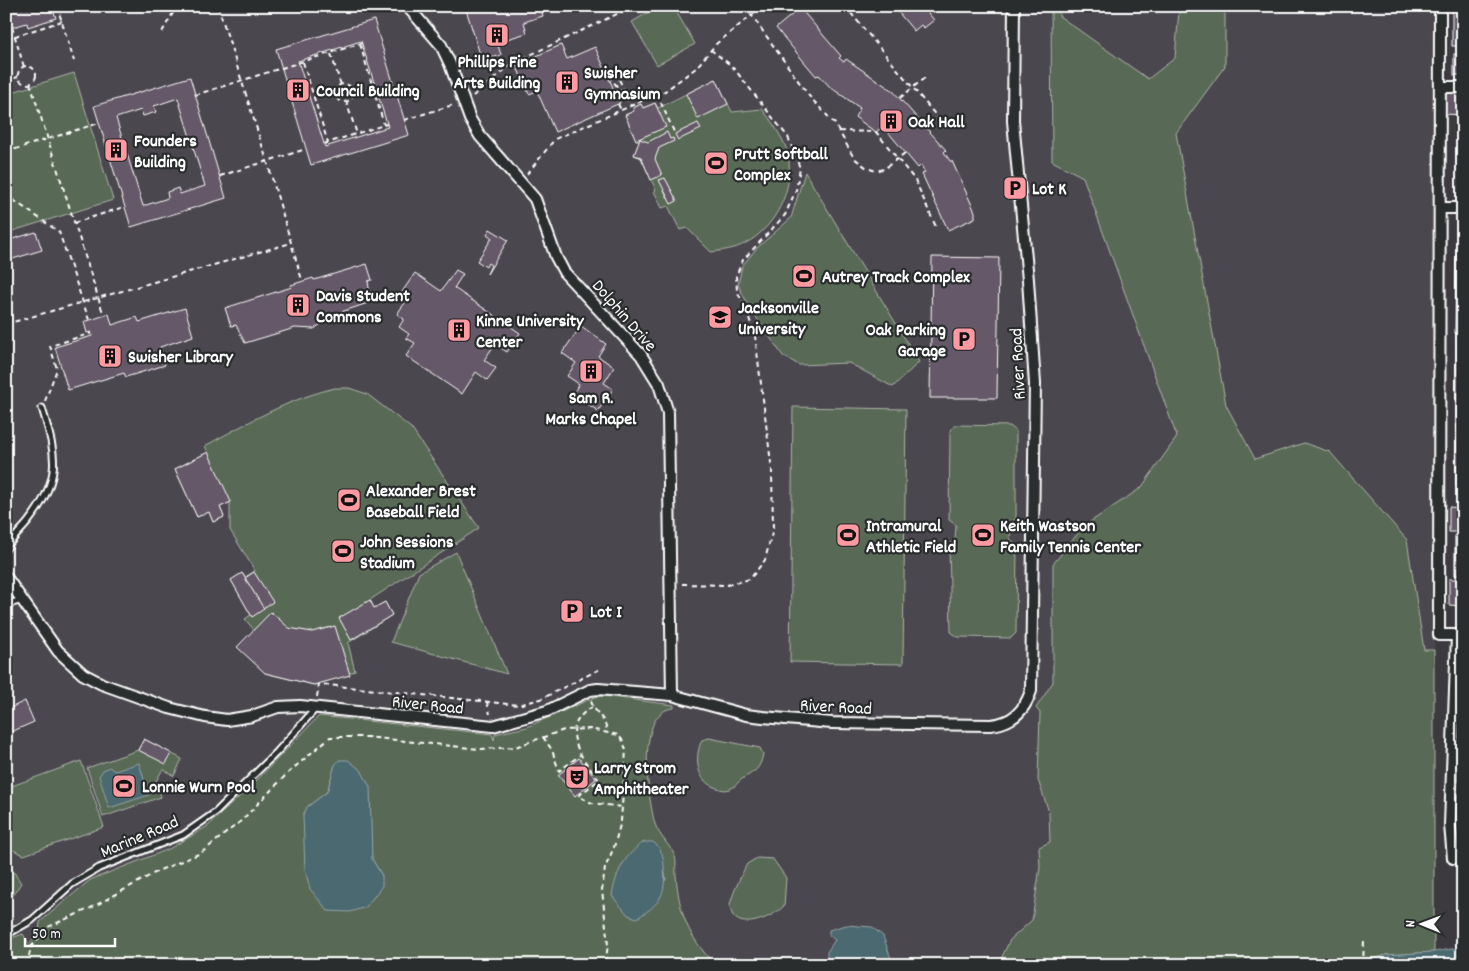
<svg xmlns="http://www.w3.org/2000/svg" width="1469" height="971" font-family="Dekko,sans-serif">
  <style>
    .built { fill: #4c474f }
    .green { fill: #586a54; stroke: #acb4aa; fill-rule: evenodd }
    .water { fill: #4c696f; stroke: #94a5a9 }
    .building { fill: #655968; stroke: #fff; fill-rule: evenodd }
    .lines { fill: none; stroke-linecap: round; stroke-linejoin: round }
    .service-casing { stroke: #fff; stroke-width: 9 }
    .minor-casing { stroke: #fff; stroke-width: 14 }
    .path { stroke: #fff; stroke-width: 2; stroke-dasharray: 5 4; stroke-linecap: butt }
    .service { stroke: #2a2d2e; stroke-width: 5 }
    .minor { stroke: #2a2d2e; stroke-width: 10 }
    .labels { text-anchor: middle; stroke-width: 4.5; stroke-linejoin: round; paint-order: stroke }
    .poi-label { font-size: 18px; font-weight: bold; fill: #fff; stroke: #2a2d2e; text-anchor: start }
    .street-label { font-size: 18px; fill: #fff; stroke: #2a2d2e }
  </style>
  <rect width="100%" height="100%" fill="#3c3a3f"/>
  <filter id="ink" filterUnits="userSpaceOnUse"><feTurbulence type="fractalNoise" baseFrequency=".02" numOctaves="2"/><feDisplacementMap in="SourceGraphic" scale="10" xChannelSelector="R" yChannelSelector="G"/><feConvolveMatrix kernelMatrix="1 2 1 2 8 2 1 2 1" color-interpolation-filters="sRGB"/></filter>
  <g filter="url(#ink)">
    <polygon class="built" points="6,6 1435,6 1434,952 1357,965 6,965"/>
    <g class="green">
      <polygon points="659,6 673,6 695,44 657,65 632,22"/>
      <polygon points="1051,6 1059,6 1059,16 1148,79 1175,58 1179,10 1185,6 1225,6 1225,66 1176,133 1226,405 1255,459 1304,443 1330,452 1407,540 1424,650 1434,650 1434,952 1386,955 1357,965 998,965 1010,940 1032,920 1040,867 1039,847 1050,842 1049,812 1038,780 1040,713 1036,708 1053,682 1053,564 1084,526 1141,488 1177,437 1083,177 1052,161"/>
      <polygon points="74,73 113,200 6,233 6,94"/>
      <path d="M716 79 732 112 762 109C771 120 779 132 785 145 800 184 774 236 734 248 727 250 719 251 711 252L687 228 680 230 668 206 662 208 654 191 656 190 641 158 634 155 639 143 625 115 634 111 633 108 641 104 643 108 655 103 658 108Z"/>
      <polygon points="805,172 919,362 893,387 849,363 799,365 783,356 751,310 738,285 742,266 757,248 791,218"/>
      <path d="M335 388H349L367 394 411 428 479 528 370 600 374 608 385 602 392 615 348 643 355 671 314 685 265 673 254 630 245 619 251 615 231 580 242 573 245 577 255 571 230 530V502L220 507 224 517 213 522 209 512 197 517 175 469 208 452 205 446C247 423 288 399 335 388Z"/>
      <polygon points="793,407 906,409 903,664 790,662"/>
      <polygon points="955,425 1010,426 1016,431 1016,518 1011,523 1010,539 1017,545 1016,633 1011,638 958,637 951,632 949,546 955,539 956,525 949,520 950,431"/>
      <polygon points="456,552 507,674 391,642 419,573"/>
      <path d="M603 696 674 705V708C635 710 648 799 655 824 659 836 670 845 675 856 677 862 675 869 676 875 679 910 686 932 709 958L701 965H6V940L23 934 29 944 39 932 40 922 90 880 169 849 208 826 256 781 319 716 492 734 494 740 495 734 527 727 595 697ZM335 765 369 830 372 859 382 876 307 807 327 792ZM621 867 664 868 666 880 612 896Z"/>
      <path d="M709 738 760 748 763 754C760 770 755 771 742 779 738 782 735 787 730 789 724 791 720 789 714 787 696 780 694 756 702 740Z"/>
      <polygon points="144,739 182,759 174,776 163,769 156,781 161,797 103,817 87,768 138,750"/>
      <polygon points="81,761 104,827 24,855 11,849 6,836 6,788"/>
      <path d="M757 858 773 859 786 878 784 906C772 918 734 935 730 907 729 901 743 871 747 864Z"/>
      <polygon points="6,860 21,883 6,906"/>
    </g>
    <g class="water">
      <polygon points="339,760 348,760 361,770 370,787 372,859 382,876 382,886 366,907 350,912 328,911 310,889 305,869 303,815 307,807 327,792 335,765"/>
      <polygon points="139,763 149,795 109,808 99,776 103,770 109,767 115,771"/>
      <path d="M644 842H653C662 849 663 855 664 866 666 894 662 903 637 918L628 915 612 896C616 872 624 856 644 842Z"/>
      <polygon points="846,925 872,927 883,936 893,964 830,965 827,961 827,952 835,940 829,935 829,930"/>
      <polygon points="1463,947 1463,965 1357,965 1386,955 1434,952"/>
    </g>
    <g class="building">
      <polygon points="6,6 52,6 56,18 28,27 27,23 6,29"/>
      <polygon points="465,6 540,6 543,16 524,22 527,33 497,42 501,55 482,61"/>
      <polygon points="893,6 922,6 934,20 924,28 921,25 914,31"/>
      <rect x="1452" y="6" width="11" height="40"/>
      <polygon points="800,8 841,56 839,58 844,62 846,59 893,91 946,150 944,152 950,161 952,161 975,212 975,218 948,230 922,174 925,173 921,165 918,168 883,126 876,132 867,126 855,117 860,108 830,87 819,75 816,76 776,28"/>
      <path d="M374 20 409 135 311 165 276 49ZM361 41 388 127 325 147 298 61Z"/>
      <polygon points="561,45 567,59 595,47 620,103 555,132 537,91 529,94 516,65"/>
      <rect x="1454" y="54" width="9" height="21"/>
      <path d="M190 77 226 198 131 227 94 106ZM178 98 205 186 180 194 178 188 167 192 168 198 143 206 116 118 141 110 143 116 156 112 154 106Z"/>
      <polygon points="716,79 728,104 698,119 686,94"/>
      <polygon points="1445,92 1463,92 1463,115 1444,114"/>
      <polygon points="655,103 666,127 636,140 625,115 634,111 633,108 641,104 643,108"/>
      <polygon points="698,123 701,129 678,140 675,134"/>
      <polygon points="667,132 670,139 673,138 674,141 659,148 655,159 662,175 651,180 641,157 634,155 640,139 648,142"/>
      <polygon points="665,178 677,201 671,204 659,180"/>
      <polygon points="1457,224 1463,224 1463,333 1455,333"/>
      <polygon points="490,229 508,240 487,274 491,265 488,263 486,267 477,261 492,238 487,234"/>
      <polygon points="36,232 42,250 6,261 6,241"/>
      <polygon points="932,257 999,258 997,398 930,398"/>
      <polygon points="367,264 372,280 368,281 371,302 335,314 314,329 295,328 245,343 236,325 231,326 225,308 292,287 291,285 313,278 314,280"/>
      <polygon points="456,270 463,274 454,288 520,333 507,352 495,344 484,360 496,368 487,380 476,372 462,394 406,356 415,343 406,338 409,334 399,327 404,319 397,314 407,300 400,295 415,273 441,291"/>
      <polygon points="185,308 193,336 160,347 165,365 126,377 124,373 68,390 55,347 92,336 91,332 87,333 84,322 109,314 112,325 137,317 139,322"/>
      <polygon points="581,326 606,344 598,356 614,367 604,383 613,389 598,411 573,394 579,384 567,376 576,363 562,353"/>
      <polygon points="1457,337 1463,337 1463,486 1456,486"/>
      <polygon points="208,452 231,502 220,507 224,517 213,522 209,512 197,517 175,469"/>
      <polygon points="1449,507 1463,508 1463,532 1449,532"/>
      <rect x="1455" y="535" width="8" height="40"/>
      <polygon points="254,572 273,602 263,608 245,578"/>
      <polygon points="242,573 264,609 252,617 231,580"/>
      <polygon points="1449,579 1463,579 1463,606 1449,605"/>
      <polygon points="370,600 374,608 385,602 392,615 351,640 339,618"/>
      <polygon points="271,612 289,628 312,632 335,626 350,675 314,685 265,673 237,647"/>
      <polygon points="25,701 34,722 6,734 6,710"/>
      <polygon points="144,739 171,753 166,764 138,750"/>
      <polygon points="579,758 596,779 575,796 558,775"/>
      <rect x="1459" y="892" width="4" height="17"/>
    </g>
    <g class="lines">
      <g class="service-casing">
        <g id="service">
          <path d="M6 549C12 538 21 531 28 522 62 479 57 457 42 408"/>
          <polyline points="6,605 22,600"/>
          <polyline points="6,935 32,920 72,884 99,868 183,835 216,812 277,752 316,708"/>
        </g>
      </g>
      <g class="minor-casing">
        <g id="minor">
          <polyline points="407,6 441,45 450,64 470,119 480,136 535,199 556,257 564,272 641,355 659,384 668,413 672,695"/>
          <polyline points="1440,6 1439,635 1463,635"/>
          <polyline points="1440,87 1463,87"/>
          <polyline points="1440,208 1463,208"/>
          <path d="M6 577 58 651 83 674 102 684 169 708 205 717 227 720 252 716 278 707 300 706 493 726 547 711 590 690 598 689 672 695 746 715 763 717 832 723 991 725C1012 723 1024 712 1031 691L1035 384 1028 280 1013 121 1014 6"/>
          <polyline points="1457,635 1450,825 1453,858 1463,857"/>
        </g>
      </g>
      <g class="path">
        <polyline points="57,6 74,61"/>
        <polyline points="218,6 267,161 302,280"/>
        <polyline points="745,6 809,96 835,124 854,158 867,168 876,171 884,169 905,153"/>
        <polyline points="845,6 948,130"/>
        <polyline points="12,27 24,67"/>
        <polyline points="162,32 177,6"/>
        <polyline points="6,39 62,21"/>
        <polyline points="360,44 384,125"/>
        <polyline points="331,54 341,85"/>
        <polyline points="303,62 328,143"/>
        <circle cx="27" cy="75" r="9"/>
        <polyline points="6,81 18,77"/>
        <polyline points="30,83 104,316"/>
        <circle cx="344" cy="93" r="9"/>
        <polyline points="657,94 675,134"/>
        <polyline points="195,95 362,43"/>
        <polyline points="473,96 513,63 634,6"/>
        <polyline points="900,98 927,76"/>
        <polyline points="346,101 357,134"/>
        <polyline points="628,101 607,73 615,70 631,106"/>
        <polyline points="618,104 621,110"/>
        <polyline points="404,120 453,105"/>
        <polyline points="839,131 876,132 915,180 936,227"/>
        <polyline points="324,144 387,124"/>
        <polyline points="6,152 99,123"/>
        <polyline points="527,174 555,139 665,91 696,68 716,44 763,6"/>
        <polyline points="220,176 306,149"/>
        <polyline points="6,195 59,232 89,320"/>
        <polyline points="74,223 124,207"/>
        <polyline points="6,324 291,243"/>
        <polyline points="45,401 57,369 50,346 92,333"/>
        <polyline points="682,584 727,585 750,579 765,560 773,529 772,471 755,336 746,309 737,291 736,276 743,260 785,215 796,190 800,168 788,137 732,66 711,50"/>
        <polyline points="317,697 319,684 518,705 541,699 602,668"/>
        <path d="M591 701C594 713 606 718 607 731"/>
        <polyline points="487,702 490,714"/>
        <path d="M592 707C557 728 581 757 599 780L578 796 592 803 622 807"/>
        <polyline points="543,737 552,750 559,771 580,755"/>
        <polyline points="27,965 31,947 48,927 91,908 160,870 201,853 241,821 288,773 330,737 367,737 480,749 515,747 564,730 590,729 618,735 623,741 626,750 621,821 614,847 605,868 602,890 608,945 605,965"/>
        <polyline points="1363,965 1364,940"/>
      </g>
      <use href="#service" class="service"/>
      <use href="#minor" class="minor"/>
    </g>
  </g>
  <defs>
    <g id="building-square" transform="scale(1.25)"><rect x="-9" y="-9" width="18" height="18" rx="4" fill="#ff9aa2" stroke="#2a2d2e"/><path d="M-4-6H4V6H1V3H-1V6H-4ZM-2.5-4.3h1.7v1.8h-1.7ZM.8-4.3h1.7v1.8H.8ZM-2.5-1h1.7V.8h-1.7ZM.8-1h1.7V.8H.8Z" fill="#111"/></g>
    <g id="stadium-square" transform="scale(1.25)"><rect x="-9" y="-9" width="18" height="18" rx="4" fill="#ff9aa2" stroke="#2a2d2e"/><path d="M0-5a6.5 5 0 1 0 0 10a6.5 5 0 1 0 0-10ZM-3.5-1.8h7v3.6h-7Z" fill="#111"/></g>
    <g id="parking-square" transform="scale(1.25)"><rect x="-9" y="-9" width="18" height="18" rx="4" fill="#ff9aa2" stroke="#2a2d2e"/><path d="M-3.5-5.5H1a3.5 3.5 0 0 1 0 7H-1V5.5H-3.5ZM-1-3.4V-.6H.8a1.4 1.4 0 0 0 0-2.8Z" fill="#111"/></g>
    <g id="university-square" transform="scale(1.25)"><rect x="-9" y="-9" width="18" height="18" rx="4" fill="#ff9aa2" stroke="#2a2d2e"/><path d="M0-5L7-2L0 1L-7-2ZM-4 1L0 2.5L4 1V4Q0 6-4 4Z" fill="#111"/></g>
    <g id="theatre-square" transform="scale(1.25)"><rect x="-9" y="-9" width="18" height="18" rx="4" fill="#ff9aa2" stroke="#2a2d2e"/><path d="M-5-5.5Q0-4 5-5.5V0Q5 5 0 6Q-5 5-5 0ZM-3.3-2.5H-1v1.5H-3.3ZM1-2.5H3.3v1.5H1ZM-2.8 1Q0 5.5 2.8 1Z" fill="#111"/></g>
  </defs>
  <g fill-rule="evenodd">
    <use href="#building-square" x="497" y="35"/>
    <use href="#building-square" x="567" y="82"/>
    <use href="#building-square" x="298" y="90"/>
    <use href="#building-square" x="891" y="121"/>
    <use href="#building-square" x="116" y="150"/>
    <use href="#stadium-square" x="716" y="163"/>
    <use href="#parking-square" x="1015" y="188"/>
    <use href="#stadium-square" x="804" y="276"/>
    <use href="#building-square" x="298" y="305"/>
    <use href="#university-square" x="720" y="317"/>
    <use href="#building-square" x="459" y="330"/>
    <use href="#parking-square" x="964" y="339"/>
    <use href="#building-square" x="110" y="356"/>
    <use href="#building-square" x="591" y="371"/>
    <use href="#stadium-square" x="349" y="500"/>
    <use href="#stadium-square" x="848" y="535"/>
    <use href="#stadium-square" x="983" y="535"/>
    <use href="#stadium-square" x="343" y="551"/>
    <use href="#parking-square" x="572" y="611"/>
    <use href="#theatre-square" x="577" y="777"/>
    <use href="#stadium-square" x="124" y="786"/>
  </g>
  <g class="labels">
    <g class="poi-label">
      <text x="497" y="67" text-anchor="middle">Phillips Fine<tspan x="497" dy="21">Arts Building</tspan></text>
      <text x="584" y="78">Swisher<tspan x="584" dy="21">Gymnasium</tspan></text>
      <text x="316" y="96">Council Building</text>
      <text x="908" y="127">Oak Hall</text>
      <text x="134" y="146">Founders<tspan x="134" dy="21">Building</tspan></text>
      <text x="734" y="159">Prutt Softball<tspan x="734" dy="21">Complex</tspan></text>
      <text x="1032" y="194">Lot K</text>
      <text x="822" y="282">Autrey Track Complex</text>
      <text x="316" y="301">Davis Student<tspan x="316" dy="21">Commons</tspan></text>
      <text x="738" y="313">Jacksonville<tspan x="738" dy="21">University</tspan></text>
      <text x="476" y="326">Kinne University<tspan x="476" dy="21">Center</tspan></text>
      <text x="946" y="335" text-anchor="end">Oak Parking<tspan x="946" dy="21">Garage</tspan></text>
      <text x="128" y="362">Swisher Library</text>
      <text x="591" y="403" text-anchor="middle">Sam R.<tspan x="591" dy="21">Marks Chapel</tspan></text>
      <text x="366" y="496">Alexander Brest<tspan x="366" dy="21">Baseball Field</tspan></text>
      <text x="866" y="531">Intramural<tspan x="866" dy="21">Athletic Field</tspan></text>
      <text x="1000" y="531">Keith Wastson<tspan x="1000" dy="21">Family Tennis Center</tspan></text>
      <text x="360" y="547">John Sessions<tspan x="360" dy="21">Stadium</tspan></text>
      <text x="590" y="617">Lot I</text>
      <text x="594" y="773">Larry Strom<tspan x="594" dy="21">Amphitheater</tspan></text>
      <text x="142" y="792">Lonnie Wurn Pool</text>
    </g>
    <g class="street-label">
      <text transform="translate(625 315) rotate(49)" y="6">Dolphin Drive</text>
      <text transform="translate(1017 364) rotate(-93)" y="6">River Road</text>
      <text transform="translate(428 704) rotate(6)" y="6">River Road</text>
      <text transform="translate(836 706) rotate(3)" y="6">River Road</text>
      <text transform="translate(139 836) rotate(-23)" y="6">Marine Road</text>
    </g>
  </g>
  <rect width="1469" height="971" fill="none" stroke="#2a2d2e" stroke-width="25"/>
  <rect x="12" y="12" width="1444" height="946" fill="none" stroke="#fff" stroke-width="2" filter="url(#ink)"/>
  <g transform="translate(1422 924) rotate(271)" stroke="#2a2d2e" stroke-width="4" paint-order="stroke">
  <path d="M0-4L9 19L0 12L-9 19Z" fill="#ffffff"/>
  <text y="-8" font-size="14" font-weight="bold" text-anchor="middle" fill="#ffffff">N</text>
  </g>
  <path d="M25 938v8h90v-8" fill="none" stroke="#ffffff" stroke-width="2.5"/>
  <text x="32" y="938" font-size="15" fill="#ffffff" stroke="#2a2d2e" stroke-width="4" paint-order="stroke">50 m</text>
</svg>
